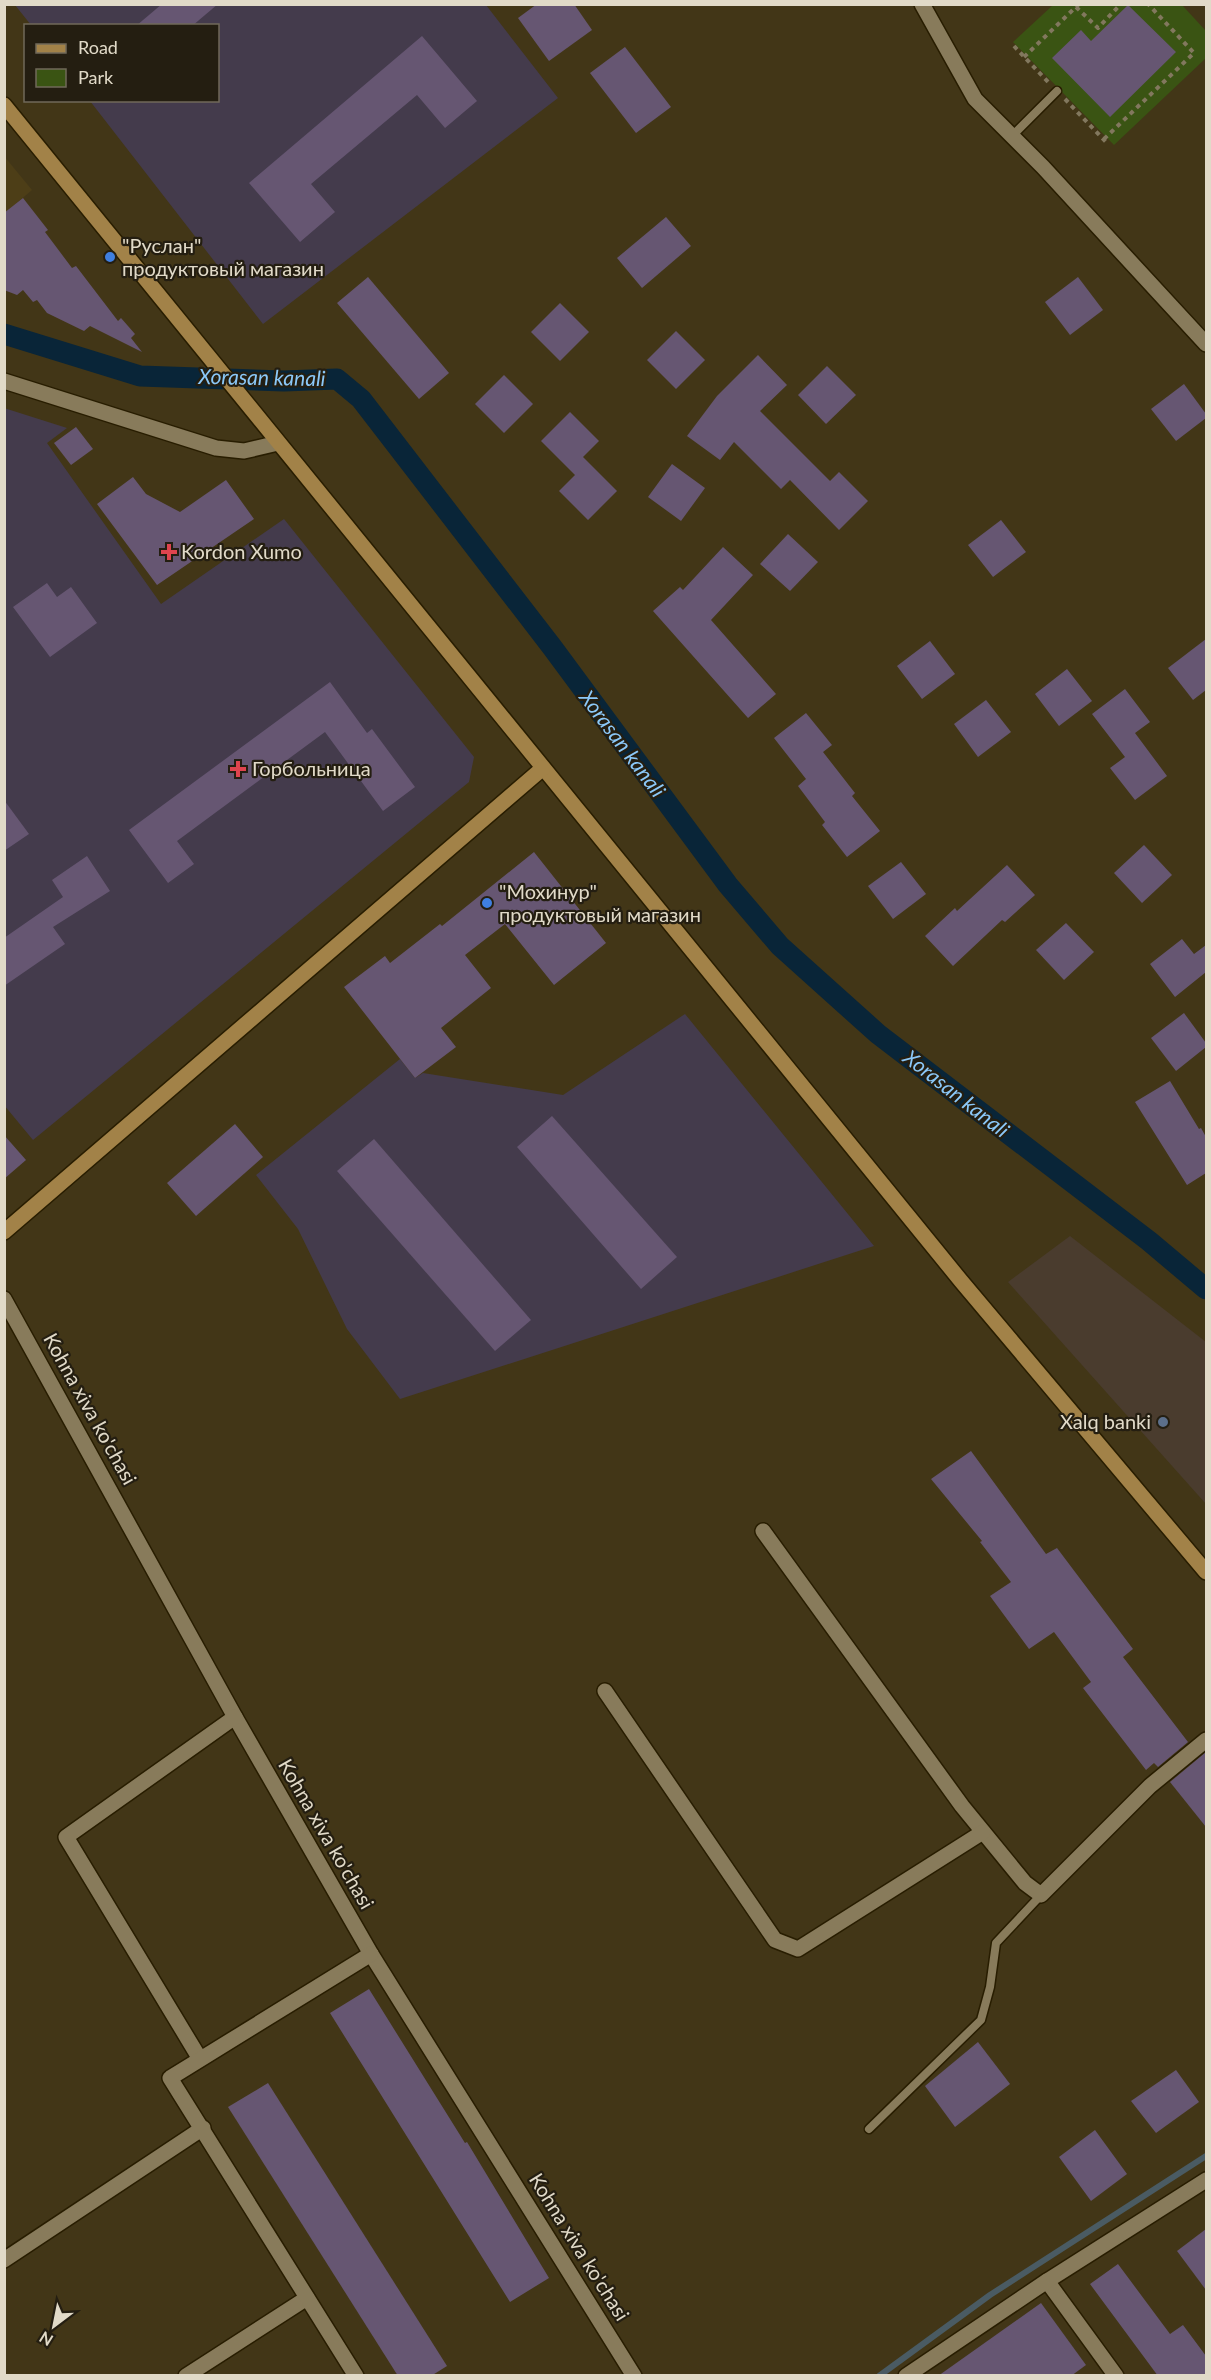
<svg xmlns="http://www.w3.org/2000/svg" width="1211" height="2380" font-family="Lato,sans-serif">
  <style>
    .commercial { fill: #4a3c2e }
    .built { fill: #4d3e17 }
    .medical { fill: #443b4c }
    .green { fill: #3a5413 }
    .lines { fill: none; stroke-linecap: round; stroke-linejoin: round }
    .stream { stroke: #4a5b63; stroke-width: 6 }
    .canal { stroke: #092538; stroke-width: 21 }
    .building { fill: #665672 }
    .service-casing { stroke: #281d00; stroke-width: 11 }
    .minor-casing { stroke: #281d00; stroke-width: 18 }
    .secondary-casing { stroke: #281d00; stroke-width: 18 }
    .path { stroke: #82785e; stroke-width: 4; stroke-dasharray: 4.5 4.5; stroke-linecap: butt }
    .service { stroke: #887b5b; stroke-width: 8 }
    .minor { stroke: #887b5b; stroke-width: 15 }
    .secondary { stroke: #a28248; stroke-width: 15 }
    .shop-dot { fill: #3f7fe0; stroke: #241e11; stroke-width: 2 }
    .health-dot { fill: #e0444e; stroke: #241e11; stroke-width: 2 }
    .service-dot { fill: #5c6f8a; stroke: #241e11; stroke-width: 2 }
    .labels { text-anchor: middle; stroke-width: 4.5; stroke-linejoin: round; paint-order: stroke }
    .poi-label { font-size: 20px; fill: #e1dac8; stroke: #241e11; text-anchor: start }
    .street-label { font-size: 20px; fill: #e1dac8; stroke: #241e11 }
    .water-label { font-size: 21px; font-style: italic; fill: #8bc8f8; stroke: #241e11 }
  </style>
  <rect width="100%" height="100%" fill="#423617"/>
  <polygon class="commercial" points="1070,1236 1206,1342 1206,1504 1008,1282"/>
  <polygon class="built" points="4,156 32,190 5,213 4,213"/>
  <g class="medical">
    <polygon points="15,5 486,5 558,98 263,324 90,101 218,100 218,26 31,25"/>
    <polygon points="4,408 67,428 47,443 161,604 284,519 474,757 469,782 33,1140 4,1105"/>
    <polygon points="685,1014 874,1246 400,1399 347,1329 298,1229 256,1175 400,1059 415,1078 423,1073 563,1095"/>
  </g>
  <polygon class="green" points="1053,5 1182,5 1206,31 1206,58 1114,145 1013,42"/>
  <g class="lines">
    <polyline class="stream" points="879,2376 990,2295 1206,2156"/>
    <polyline class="canal" points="4,334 140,376 284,381 337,379 361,399 552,647 728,885 780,946 878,1034 1149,1241 1206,1289"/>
  </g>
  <g class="building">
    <polygon points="162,4 218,4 192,26 136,26"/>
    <polygon points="537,4 574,4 592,30 549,61 518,18"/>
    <polygon points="1128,5 1176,52 1110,117 1052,58 1081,30 1091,41"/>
    <polygon points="422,36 477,101 445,128 417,95 311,184 335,212 300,242 249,183"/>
    <polygon points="625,47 671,107 636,133 590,73"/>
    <polygon points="23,198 48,230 45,232 72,268 76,266 118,321 121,318 135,334 131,338 142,352 90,326 84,331 47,313 37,300 33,302 23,290 17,295 4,290 4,213"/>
    <polygon points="666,217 691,246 642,288 617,258"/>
    <polygon points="368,277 449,373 419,399 337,303"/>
    <polygon points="1078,277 1103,310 1070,335 1045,302"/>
    <polygon points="560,303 589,332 560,361 531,332"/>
    <polygon points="676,331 705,360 676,389 647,360"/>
    <polygon points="758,355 787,385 760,411 830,481 839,472 868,501 839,530 790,480 781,489 734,442 720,460 687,436 717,396"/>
    <polygon points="827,366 856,395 826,424 798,395"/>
    <polygon points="504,375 533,404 504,433 475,404"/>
    <polygon points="1184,384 1206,414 1206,418 1176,441 1151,409"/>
    <polygon points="570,412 599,441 583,457 617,491 588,520 559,491 575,475 541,441"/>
    <polygon points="76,427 93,449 71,465 54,443"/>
    <polygon points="672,464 705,488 681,521 648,497"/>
    <polygon points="133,477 146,494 180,512 226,480 254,519 157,585 97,504"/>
    <polygon points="1001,520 1026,552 993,577 968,545"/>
    <polygon points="788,534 818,562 790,591 760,564"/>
    <polygon points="723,547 753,575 711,620 776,694 748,718 653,611 680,587 683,590"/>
    <polygon points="47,583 57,597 71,587 97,623 50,657 13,607"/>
    <polygon points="1206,639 1206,690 1193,700 1168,668"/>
    <polygon points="930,641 955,674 922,699 897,666"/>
    <polygon points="1067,669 1092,701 1059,726 1035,694"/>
    <polygon points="330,682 367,733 372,729 415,787 383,811 325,732 177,841 194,864 168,883 129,830"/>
    <polygon points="1125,689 1150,722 1135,733 1167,776 1135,800 1110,768 1125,757 1092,714"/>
    <polygon points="986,700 1011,732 978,757 954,724"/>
    <polygon points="806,713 832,745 823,752 855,793 852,796 880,831 847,857 822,825 825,822 798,786 806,779 774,738"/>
    <polygon points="4,800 29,834 4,851"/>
    <polygon points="1144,845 1172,875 1142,903 1114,873"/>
    <polygon points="534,852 606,943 554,985 505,924 465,955 491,988 441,1028 456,1047 415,1078 344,987 385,956 390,963 440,924 442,926"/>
    <polygon points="87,856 110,891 53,927 65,944 4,986 4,938 63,897 52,880"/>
    <polygon points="901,862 926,894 893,919 868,886"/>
    <polygon points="1007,865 1035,895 1005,922 1002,920 953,966 925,936 955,908 957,911"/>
    <polygon points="1066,923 1094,952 1064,980 1036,950"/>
    <polygon points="1182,939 1194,954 1206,945 1206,972 1175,997 1150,964"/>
    <polygon points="1184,1013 1206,1043 1206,1047 1176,1071 1151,1038"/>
    <polygon points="1170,1081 1199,1129 1201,1128 1206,1137 1206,1173 1187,1185 1135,1102"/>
    <polygon points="552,1116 677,1257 641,1289 517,1147"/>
    <polygon points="235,1124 263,1157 196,1216 167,1183"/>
    <polygon points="4,1135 26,1160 4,1179"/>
    <polygon points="374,1139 531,1320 495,1351 337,1171"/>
    <polygon points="971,1451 1046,1554 1057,1548 1133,1649 1123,1657 1188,1742 1158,1767 1154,1763 1146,1770 1083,1688 1091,1682 1054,1632 1029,1649 990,1596 1011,1582 980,1542 982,1541 931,1479"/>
    <polygon points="1206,1752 1206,1827 1170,1782"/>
    <polygon points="369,1989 465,2143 467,2142 549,2278 510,2302 330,2013"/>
    <polygon points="978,2042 1010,2084 955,2127 925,2086"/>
    <polygon points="1176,2070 1199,2102 1156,2133 1131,2101"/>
    <polygon points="268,2083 447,2366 431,2376 398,2376 228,2107"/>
    <polygon points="1095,2130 1127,2174 1091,2201 1059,2157"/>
    <polygon points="1206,2229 1206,2290 1177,2251"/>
    <polygon points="1118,2264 1170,2334 1183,2325 1206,2356 1206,2376 1158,2376 1090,2284"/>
    <polygon points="1041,2303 1086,2365 1071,2376 938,2376"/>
  </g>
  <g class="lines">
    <g class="service-casing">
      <g id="service">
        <polyline points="1012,136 1057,91"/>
        <polyline points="869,2129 981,2020 990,1987 996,1943 1041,1895"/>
      </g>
    </g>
    <g class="minor-casing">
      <g id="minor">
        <polyline points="922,4 975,99 1043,167 1206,344"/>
        <polyline points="4,381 216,448 244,451 278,443"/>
        <polyline points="4,1299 235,1717 371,1954 634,2376"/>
        <polyline points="763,1531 962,1806 1025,1883 1041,1895 1150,1786 1206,1740"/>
        <polyline points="605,1691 775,1940 798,1949 983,1832"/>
        <polyline points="200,2059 66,1837 235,1717"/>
        <polyline points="4,2260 203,2128"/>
        <polyline points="1047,2281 1116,2376"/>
        <polyline points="186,2376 307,2298"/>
        <polyline points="356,2376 170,2078 371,1954"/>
        <polyline points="906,2376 1047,2281 1206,2180"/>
      </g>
    </g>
    <g class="secondary-casing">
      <g id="secondary">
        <polyline points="4,105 961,1281 1206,1572"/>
        <polyline points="4,1232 543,768"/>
      </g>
    </g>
    <g class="path">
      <polyline points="1076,7 1098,28 1121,4"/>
      <polyline points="1014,46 1049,83"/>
      <polyline points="1024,57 1079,4"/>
      <polyline points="1065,99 1108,144"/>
      <polyline points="1104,139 1194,53 1148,4"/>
    </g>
    <use href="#service" class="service"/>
    <use href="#minor" class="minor"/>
    <use href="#secondary" class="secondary"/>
  </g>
  <g class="shop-dot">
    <circle cx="110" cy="257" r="6"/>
    <circle cx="487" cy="903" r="6"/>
  </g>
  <g class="health-dot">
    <path d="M166 543h6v6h6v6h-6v6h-6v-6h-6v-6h6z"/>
    <path d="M235 760h6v6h6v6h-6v6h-6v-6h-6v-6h6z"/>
  </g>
  <circle class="service-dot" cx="1163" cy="1422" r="6"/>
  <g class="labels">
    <g class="poi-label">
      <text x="122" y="253">"Руслан"<tspan x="122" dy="23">продуктовый магазин</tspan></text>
      <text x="181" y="559">Kordon Xumo</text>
      <text x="252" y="776">Горбольница</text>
      <text x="499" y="899">"Мохинур"<tspan x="499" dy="23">продуктовый магазин</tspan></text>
      <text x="1151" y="1429" text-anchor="end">Xalq banki</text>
    </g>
    <g class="street-label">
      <text transform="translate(90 1409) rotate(61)" y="7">Kohna xiva ko'chasi</text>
      <text transform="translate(326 1834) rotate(60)" y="7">Kohna xiva ko'chasi</text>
      <text transform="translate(579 2247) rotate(58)" y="7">Kohna xiva ko'chasi</text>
    </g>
    <g class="water-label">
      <text transform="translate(262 378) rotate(1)" y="7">Xorasan kanali</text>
      <text transform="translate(622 744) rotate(53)" y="7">Xorasan kanali</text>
      <text transform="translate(956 1094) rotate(38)" y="7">Xorasan kanali</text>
    </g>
  </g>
  <rect width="1211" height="2380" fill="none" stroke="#e1dac8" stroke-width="12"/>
  <rect x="24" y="24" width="195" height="78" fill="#241e11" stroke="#70695a" stroke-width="1.5"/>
  <rect x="36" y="44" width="30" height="9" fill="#a28248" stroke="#70695a" stroke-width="1.5"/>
  <text x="78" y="54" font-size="18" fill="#e1dac8">Road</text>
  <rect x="36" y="69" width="30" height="18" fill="#3a5413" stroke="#70695a" stroke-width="1.5"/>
  <text x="78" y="84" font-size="18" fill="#e1dac8">Park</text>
  <g transform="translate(54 2326) rotate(212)" stroke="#241e11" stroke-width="4.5" paint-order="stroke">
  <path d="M0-4.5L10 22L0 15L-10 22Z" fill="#e1dac8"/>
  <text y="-9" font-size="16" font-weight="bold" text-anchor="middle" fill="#e1dac8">N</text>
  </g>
</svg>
